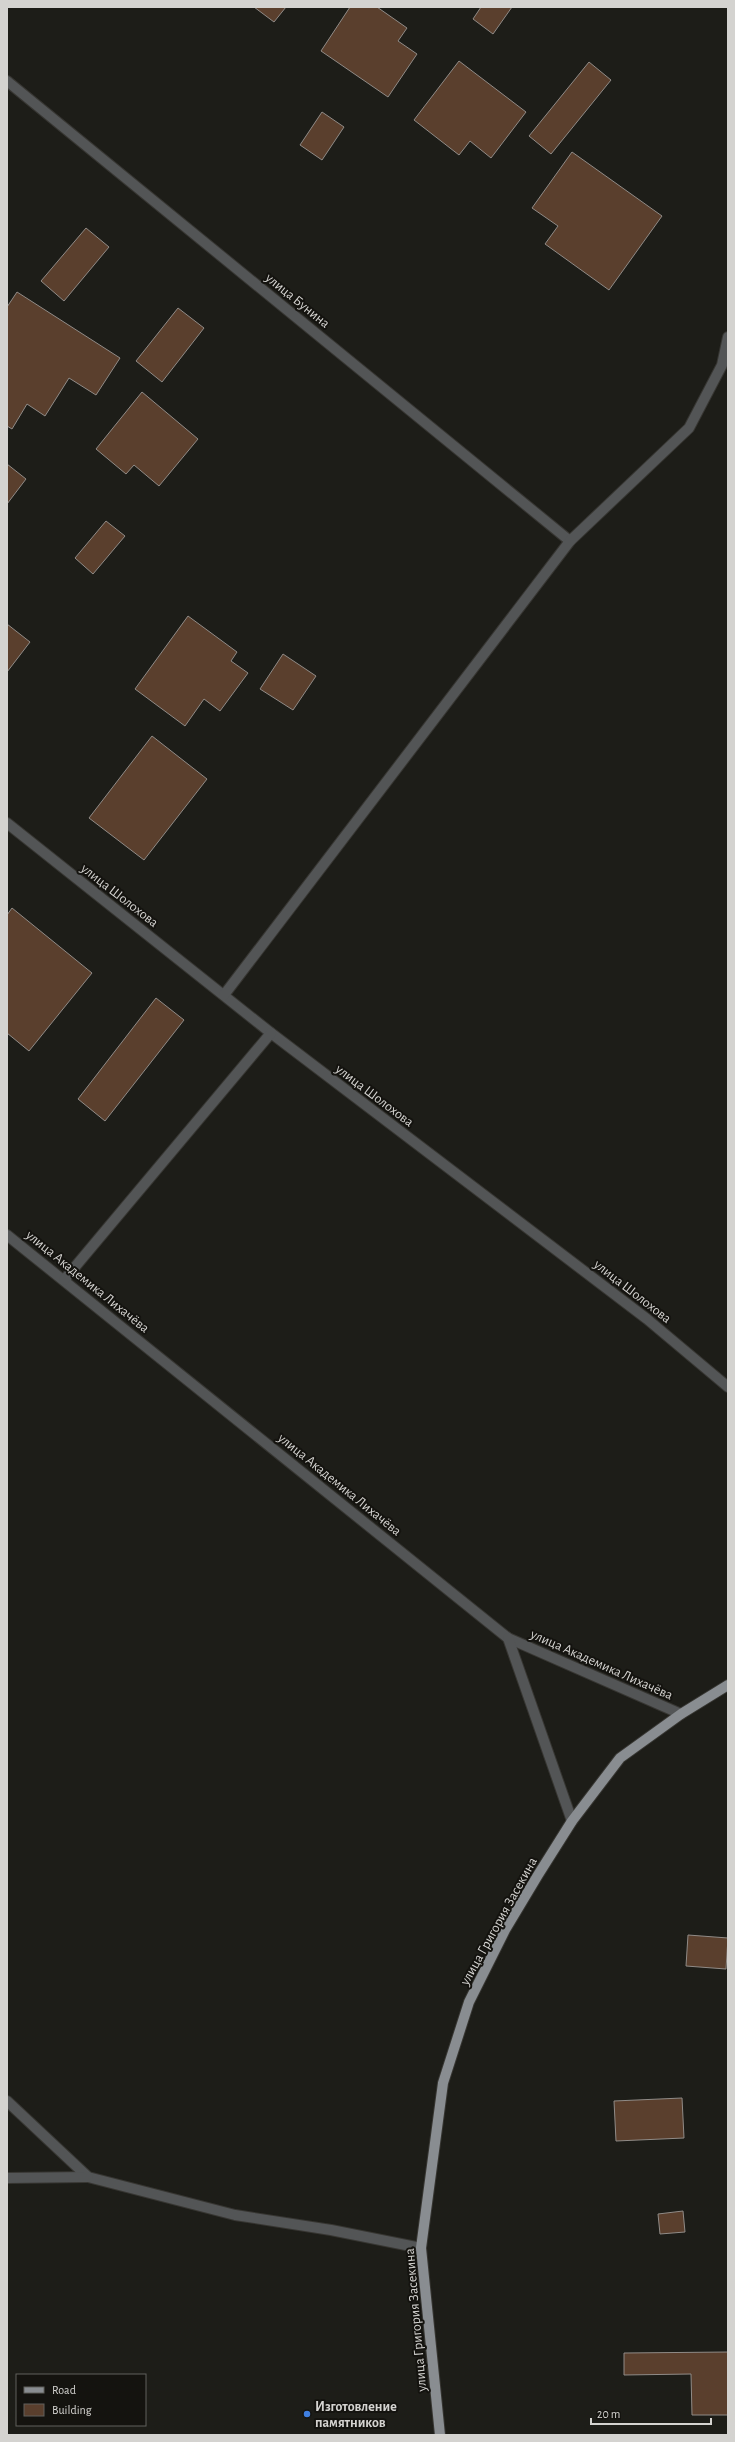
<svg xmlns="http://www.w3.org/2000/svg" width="735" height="2442" font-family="'Alegreya Sans',sans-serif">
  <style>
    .building { fill: #5a3f2d; stroke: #908b87 }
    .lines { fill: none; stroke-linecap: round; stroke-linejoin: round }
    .minor-casing { stroke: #373632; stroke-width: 12 }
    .major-casing { stroke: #373632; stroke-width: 12 }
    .minor { stroke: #535556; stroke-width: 10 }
    .major { stroke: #898d91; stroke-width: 10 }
    .shop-dot { fill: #3f7fe0; stroke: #14130f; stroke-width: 1.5 }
    .labels { text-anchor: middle; stroke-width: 4; stroke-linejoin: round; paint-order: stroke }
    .street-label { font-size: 14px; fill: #d4d3d0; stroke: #14130f }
    .poi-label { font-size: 14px; font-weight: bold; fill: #d4d3d0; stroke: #14130f; text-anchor: start }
  </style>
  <rect width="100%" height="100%" fill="#1d1d18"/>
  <g class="building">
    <polygon points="254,7 286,7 274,22"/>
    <polygon points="350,7 377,7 407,28 398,41 417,54 388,97 321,51"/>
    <polygon points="481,7 512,7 493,34 473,19"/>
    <polygon points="459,61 526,112 491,158 470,141 459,155 414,120"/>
    <polygon points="589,62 611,80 551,154 529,136"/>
    <polygon points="322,112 344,127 322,160 300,145"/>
    <polygon points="572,152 662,216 609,290 545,244 558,226 532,208"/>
    <polygon points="86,228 109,247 64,301 41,281"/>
    <polygon points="17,292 120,358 96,395 69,378 45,416 27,404 12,429 7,426 7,307"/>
    <polygon points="178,308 204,328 162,382 136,361"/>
    <polygon points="142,392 198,439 159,486 134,465 126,474 96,449"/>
    <polygon points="7,464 26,479 7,504"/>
    <polygon points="106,521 125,536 93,574 75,558"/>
    <polygon points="188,616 237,652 231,661 248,673 220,711 204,699 185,726 135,689"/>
    <polygon points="7,624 30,642 7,672"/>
    <polygon points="283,654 316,676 293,710 260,689"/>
    <polygon points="152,736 207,779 144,860 89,818"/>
    <polygon points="12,908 92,973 29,1051 7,1033 7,915"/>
    <polygon points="156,998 184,1020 105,1121 78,1099"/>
    <polygon points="688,1935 728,1938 726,1969 686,1966"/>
    <polygon points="682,2098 684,2138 616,2141 614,2101"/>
    <polygon points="683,2211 685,2232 660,2234 658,2214"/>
    <polygon points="728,2352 728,2415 692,2415 691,2374 624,2375 624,2353"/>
  </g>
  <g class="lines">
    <g class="minor-casing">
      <g id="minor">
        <polyline points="7,81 570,541"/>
        <polyline points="7,823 271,1033 647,1319 728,1387"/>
        <polyline points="224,995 570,541 689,428 722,365 728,337"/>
        <polyline points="7,1235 508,1638 681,1714"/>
        <polyline points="64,1280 271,1033"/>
        <polyline points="508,1638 572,1821"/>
        <polyline points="7,2101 88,2177 235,2215 331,2230 421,2248"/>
        <polyline points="7,2178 88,2177"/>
      </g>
    </g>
    <g class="major-casing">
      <polyline id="major" points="440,2435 421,2248 443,2083 469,2002 505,1930 538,1875 572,1821 620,1758 681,1714 728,1685"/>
    </g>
    <use href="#minor" class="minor"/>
    <use href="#major" class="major"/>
  </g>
  <circle class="shop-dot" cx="307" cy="2414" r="4"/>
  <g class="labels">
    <g class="street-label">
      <text transform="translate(298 300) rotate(39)" y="5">улица Бунина</text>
      <text transform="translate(120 895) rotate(38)" y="5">улица Шолохова</text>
      <text transform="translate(375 1095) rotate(37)" y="5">улица Шолохова</text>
      <text transform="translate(88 1281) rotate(39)" y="5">улица Академика Лихачёва</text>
      <text transform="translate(633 1291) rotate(38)" y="5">улица Шолохова</text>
      <text transform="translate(340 1484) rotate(39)" y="5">улица Академика Лихачёва</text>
      <text transform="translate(602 1664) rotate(24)" y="5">улица Академика Лихачёва</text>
      <text transform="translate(498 1921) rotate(-61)" y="5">улица Григория Засекина</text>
      <text transform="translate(415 2320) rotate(-95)" y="5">улица Григория Засекина</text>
    </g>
    <g class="poi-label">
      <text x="315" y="2411">Изготовление<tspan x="315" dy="16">памятников</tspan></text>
    </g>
  </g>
  <rect width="735" height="2442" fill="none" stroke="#d4d3d0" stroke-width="16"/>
  <rect x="16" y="2374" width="130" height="52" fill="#14130f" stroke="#61605c"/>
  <rect x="24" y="2387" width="20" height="6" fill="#898d91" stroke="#61605c"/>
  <text x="52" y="2394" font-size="12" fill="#d4d3d0">Road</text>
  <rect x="24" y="2404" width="20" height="12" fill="#5a3f2d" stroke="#61605c"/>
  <text x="52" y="2414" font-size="12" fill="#d4d3d0">Building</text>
  <path d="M591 2418v6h120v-6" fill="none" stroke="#d4d3d0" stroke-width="2"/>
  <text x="597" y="2418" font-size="12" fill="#d4d3d0" stroke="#14130f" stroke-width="3" paint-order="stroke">20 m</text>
</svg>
